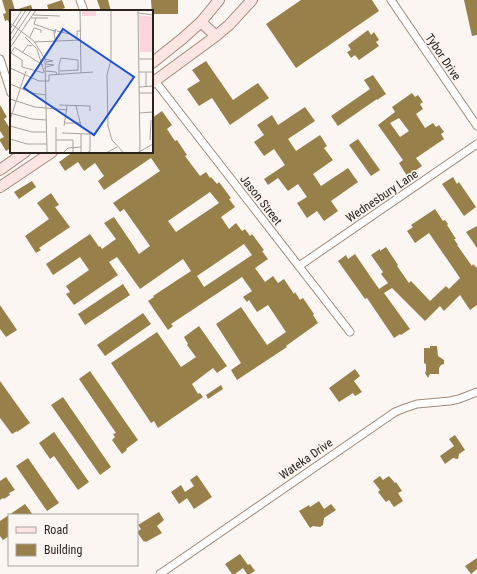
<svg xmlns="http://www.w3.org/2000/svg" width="477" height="574" font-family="'Roboto Condensed',sans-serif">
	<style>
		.building { fill: #98804b; fill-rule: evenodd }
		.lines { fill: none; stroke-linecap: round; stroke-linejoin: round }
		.minor-casing { stroke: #a28a78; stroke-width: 9 }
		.secondary-casing { stroke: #a28a78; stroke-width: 12 }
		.minor { stroke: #fff; stroke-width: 7 }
		.secondary { stroke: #fde6e2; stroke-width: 10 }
		.labels { text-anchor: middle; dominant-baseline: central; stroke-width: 3; stroke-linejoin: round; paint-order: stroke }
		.street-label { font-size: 12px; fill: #2c231c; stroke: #fbf6f2 }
		.inset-road { fill: none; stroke: #a8a29c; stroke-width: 1 }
		.view { fill: #1d4ed8; fill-opacity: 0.15; stroke: #1d4ed8; stroke-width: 2 }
		.inset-edge { fill: none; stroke: #2c231c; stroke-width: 2 }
	</style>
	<rect width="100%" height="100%" fill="#fbf6f2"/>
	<path class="building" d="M2 0H12L15 10 31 5 33 11H11V26H10L8 20 5 21 3 14 6 13Z
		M62 0 65 8 57 11H49L47 5Z
		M97 0H108L111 11H101Z
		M151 0H178V14H152Z
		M301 0H372L379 11 296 68 266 24Z
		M464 0H477V35L472 36Z
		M368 30 371 35 374 32 379 40 376 42 379 46 359 60 355 55 351 58 347 52 351 50 348 45Z
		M206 61 233 100 258 83 269 98 230 125 212 98 199 106 187 89 200 81 192 70Z
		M373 75 386 94 377 100V99L338 126 331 116 370 89 364 80Z
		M412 93 415 97 418 95 423 102 420 104 423 109 416 114 425 128 433 123 436 127 439 125 444 132 441 134 444 139 416 158 422 166 407 176 399 163 403 160 378 125 395 112 392 107ZM399 118 409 131 400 137 390 123Z
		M0 105 7 117 4 119 11 130V148L6 151 0 141V139L4 137 0 131Z
		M305 107 315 121 288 139 296 151 320 135 327 146 324 148 333 160 313 174 321 186 348 168 358 182 331 201 338 211 324 221 317 211 307 218 297 203 307 197 298 184 288 191 278 178 268 185 264 179 285 165 274 149 264 156 254 142 264 135 257 125 272 115 278 125Z
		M162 111 172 125 167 129 175 141 177 140 187 155 185 156 200 176 206 172 210 178 211 177 217 184 219 182 231 198 229 199 235 207 221 217 229 229 236 223 242 231 245 229 250 236 252 234 264 250 262 251 268 259 255 268 265 282 273 276 278 283 284 279 294 294 295 292 300 300 303 298 314 314 313 315 318 323 286 346 287 347 237 380 231 370 241 363 216 324 241 307 267 345 286 332 268 305 257 312 249 300 247 302 243 297 252 291 242 277 171 324 173 326 168 330 148 301 154 297 153 296 191 271 183 259 140 289 117 257 109 262 118 275 74 305 66 294 70 292 66 286 89 270 80 257 53 275 46 264 90 234 99 247 100 246 102 249 116 239 104 223 114 217 139 254 150 246 124 209 120 212 113 203 160 171 151 158 104 190 98 181 104 176 95 163 84 171 78 162 65 171 59 162 73 152H152V118ZM210 192 219 203 176 232 168 221ZM244 244 252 255 204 287 197 276Z
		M358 139 380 170 371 176 349 145Z
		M453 177 457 184 459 182 476 207 464 216 442 184Z
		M32 181 36 187 19 199 14 192Z
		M51 193 59 205 55 207 70 227 39 248 41 250 36 253 25 236 49 219 37 203Z
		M435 209 443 221 445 220 448 224 447 225 456 239H454L458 245H457L472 266 473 264 477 268V305L470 310 460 295 444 311 440 306 425 321 392 288 384 293 410 329 401 335 400 334 394 338 367 298 365 299 338 261 346 255 348 259 355 254 379 289 388 283 381 274 383 272 371 255 380 249V251L386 247 398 265 397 266 409 283 411 281 430 301 446 286 449 289 460 278 429 233 415 243 407 231 413 227 411 225Z
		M477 226V248L466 232Z
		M123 284 130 295 85 325 78 314Z
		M0 305 17 330 6 337 0 329Z
		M143 313 151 324 105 356 97 345Z
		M199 326 227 366 217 373 213 368 192 384 198 394 200 393 203 397 158 428 154 421 151 423 111 363 157 332 181 367 196 357 187 345 188 344 184 337Z
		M430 346H437L438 356 444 360V364L441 365 439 368V374H430L428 378 425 373 426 371V364L424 363V348H430Z
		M355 369 360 376 354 381 362 392 355 396 353 393 339 402 329 388Z
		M90 371 138 440 126 449 127 450 122 454 112 440 115 437 113 434 116 433 79 379Z
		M0 381 30 423 17 432V431L12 434 0 418Z
		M221 385 223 389 208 399 206 395Z
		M63 397 111 467 100 475 51 405Z
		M54 432 89 482 78 490 54 456 50 459 39 443Z
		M455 435 465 450 459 454 458 459 453 458 445 464 440 456 454 446 449 439Z
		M28 458 59 503 47 511 16 466Z
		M197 475 212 497 194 509 187 498 179 504 171 492 181 485 185 492 194 486 190 480Z
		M380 476 383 480 389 476 395 483 396 482 402 491 398 493 403 501 394 507 389 500 386 502 378 492 380 490 373 481Z
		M6 477 15 490 9 493 10 495 4 499 3 498 0 500V481Z
		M319 501 324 509 331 504 336 510 324 518 323 525 320 527 313 526 310 528 299 511 309 505 310 507Z
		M25 504 33 515H9V536L3 540 0 536V521Z
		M159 512 164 520 157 526 162 533 146 542 145 541 144 542 137 532 141 529 138 525Z
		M240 554 248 565 250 564 255 571 250 574H247L243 568 235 574H232L225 564Z
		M477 558V569L471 574 465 566Z"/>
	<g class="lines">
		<g class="minor-casing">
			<path id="minor" d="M80 0 84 11
				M391 0 477 126
				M0 59 11 93
				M155 81 350 332
				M299 266 477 144
				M160 574 395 412 405 408 417 404 450 401 459 399 477 392"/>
		</g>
		<g class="secondary-casing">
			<path id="secondary" d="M201 22 216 36
				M152 63 182 39 201 22 219 0
				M152 83 216 36 229 25 252 0
				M0 170 25 152
				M0 187 52 152"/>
		</g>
		<use href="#minor" class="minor"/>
		<use href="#secondary" class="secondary"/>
	</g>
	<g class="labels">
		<g class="street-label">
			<text transform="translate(443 57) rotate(56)">Tybor Drive</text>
			<text transform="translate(382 196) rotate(-34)">Wednesbury Lane</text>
			<text transform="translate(261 200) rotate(52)">Jason Street</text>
			<text transform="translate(306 459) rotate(-35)">Wateka Drive</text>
		</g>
	</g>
	<g transform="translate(10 10)">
		<rect width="143" height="143" fill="#fbf6f2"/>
		<path d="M72 0H86V6H72ZM129 5 143 7V42H130Z" fill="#fad5de"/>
		<path class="inset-road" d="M70 0 71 63M101 0V50L97 65 98 116 102 130 114 143M128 0 130 142M128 3 143 5M23 5 50 6M21 8H38M26 8 24 14 44 21M0 13 24 31 35 49 37 143M0 19 12 0M47 21 59 24M45 23 46 19 44 21 45 30M0 25 16 0M15 27 27 39 34 62M20 27 24 18 31 20V23M67 30V21H71M0 32 21 0M24 32 71 30M4 37 33 55M0 38 26 0M4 38 1 43 12 50V57L34 63M12 43 18 35 22 36M35 49 43 51 36 52M129 49H143M36 54 44 55 36 57M0 58 29 71H39V65M36 61 46 62 47 65M129 62H143M136 62V77M39 65 83 62M49 65V55L51 48 68 50V60L50 61M0 74 22 83 36 85M129 77 143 76M129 83H143M0 89 25 97 57 100M49 95 80 96V101M66 96 71 116M0 103 22 109 36 110M129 103 143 102M0 110 16 61M55 113H71M0 116 22 122H36M54 116 57 96M52 123 80 124V141L77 143M71 124V143M0 129 17 134H37M46 130H63V143M140 130 141 110M46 143V117M53 143 58 138 71 137M96 143 107 137M127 143 143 134"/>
		<path class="view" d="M53 19 124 67 84 125 14 78Z"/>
		<rect width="143" height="143" class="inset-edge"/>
	</g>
	<rect x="8" y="514" width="130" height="52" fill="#fbf6f2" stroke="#a8a29c"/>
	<rect x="16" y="527" width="20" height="6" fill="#fde6e2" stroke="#a8a29c"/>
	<text x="44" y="534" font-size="12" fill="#2c231c">Road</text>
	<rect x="16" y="544" width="20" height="12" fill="#98804b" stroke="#a8a29c"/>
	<text x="44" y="554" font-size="12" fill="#2c231c">Building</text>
</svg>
